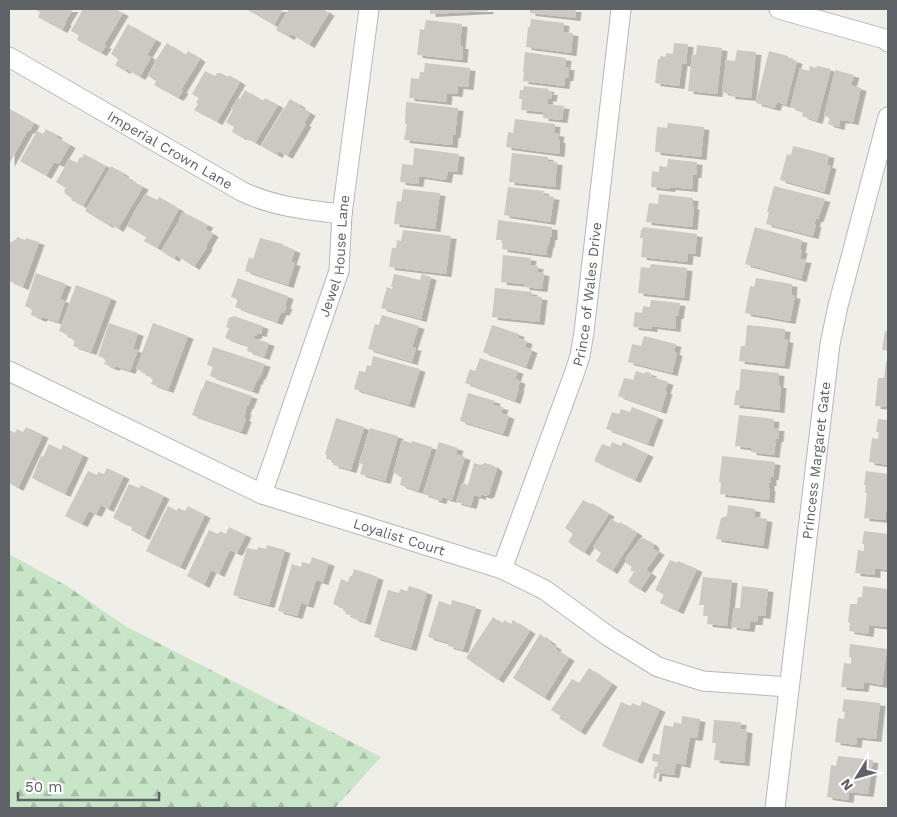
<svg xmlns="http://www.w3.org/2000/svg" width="897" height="817" font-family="'Work Sans',sans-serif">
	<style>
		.forest { fill: url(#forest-firs) }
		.building { fill: #ccc9c4; filter: url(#shadow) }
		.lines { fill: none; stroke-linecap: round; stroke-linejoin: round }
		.minor-casing { stroke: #b5b8bb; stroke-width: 21 }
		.minor { stroke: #fff; stroke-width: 19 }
		.labels { text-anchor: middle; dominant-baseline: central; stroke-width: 4.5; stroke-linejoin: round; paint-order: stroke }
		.street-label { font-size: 14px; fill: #5f6367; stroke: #fff }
	</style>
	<defs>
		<pattern id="forest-firs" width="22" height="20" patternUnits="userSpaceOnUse" patternTransform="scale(1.25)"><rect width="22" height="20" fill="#c8e6c7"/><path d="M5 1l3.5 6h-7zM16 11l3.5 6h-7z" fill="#a6bea5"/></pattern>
		<filter id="shadow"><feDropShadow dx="5.5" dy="3" stdDeviation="0" flood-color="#0004"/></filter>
	</defs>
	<rect width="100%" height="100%" fill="#f0eee8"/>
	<path class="forest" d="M9 554 67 586 127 627 381 757 335 808H9Z"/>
	<path class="building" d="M34 9H73L65 22 66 23 62 30 38 17 40 12Z
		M83 9H115L123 13 104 45 106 46 101 53 77 40 79 35 71 31Z
		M246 9H283L274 25Z
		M289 9H323L329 13 309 45 291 34 289 37 276 30Z
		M430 9H488V11L430 14Z
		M530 9H576L575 18 530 13Z
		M531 19 564 23 563 32 573 33 571 53 526 47 528 27H530Z
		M426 20 462 24 460 46H463L462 60 417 55 420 29 424 30Z
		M128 24 156 40 147 55 151 57 140 77 126 69 125 71 115 65 118 60 117 59V58L111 54Z
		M167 43 185 55 188 51 200 59 181 90 183 91 178 98 154 85 156 81 148 76 155 64 154 63Z
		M674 43 688 44 686 64 682 63 679 86 655 83 658 59H660V56L666 57V53L673 54Z
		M697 45 722 48 717 94 688 91 692 54 696 55Z
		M737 50 756 52 751 98 730 96V94L722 92 726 60 735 61Z
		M769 51 788 56V58L797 61 786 105 777 102 775 108 756 103Z
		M525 52 566 58 565 67H569L568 78H565L564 86 523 81 524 72H523Z
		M425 63 470 68 468 87 458 86 457 94 447 93 446 102 409 98 411 78 419 79 420 72H424Z
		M810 66 816 68 817 66 831 69 817 121 802 116 803 111 790 107 800 68 809 71Z
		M835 70 854 75 851 85 861 88 853 122 844 120V121L840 120 839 127 828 124 830 118 824 116Z
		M205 71 215 76 217 73H221L228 77 229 75 240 82 217 122 194 110 198 104 196 103 199 98 192 94Z
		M524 86 549 89 548 92H552L551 99 548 98 547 104 564 106 562 120 543 118 544 112 521 110 522 99H519L520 90H523Z
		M245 90 263 101 265 98 278 105 255 143 245 137 244 138 242 136 241 137 232 132 234 127 226 122 233 110 231 109 238 97 240 99Z
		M290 99 300 105 299 106 310 113 304 123 306 124 287 156 279 151 277 155 261 146Z
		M406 102 458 108 455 135H453L452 145 404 140 407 124H405Z
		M10 109 34 123 30 131 28 130 9 164V111Z
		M515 119 555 124 554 133 559 134 558 140H560L559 154 506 147 508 132 513 133Z
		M668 123 704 127 701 157 655 152 657 127 667 128Z
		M46 129 57 135 56 137 70 145 59 164 54 162 46 176 20 161 37 131 43 134Z
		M793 146 829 155 827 165 831 166 824 192 780 180 787 154 791 155Z
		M414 148 459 154 457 172 448 171 446 180 419 176 418 184 400 182 402 164 413 165Z
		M512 153 548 157V161L557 162 555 187 509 182Z
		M84 154 106 166 83 206 71 200 72 198 65 194 64 191 66 188 56 182 69 159 77 163 80 157 82 158Z
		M668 159 697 162 696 175H693L692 189 670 187V189L651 187 652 171 659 172V166L667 167Z
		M111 166 124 174 123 175 130 179 129 180 132 182 133 181 143 187 118 229 109 223 108 225 85 211Z
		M774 186 825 199 818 219H816L814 224H816L813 236 766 224 769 212H767Z
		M508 187 544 191 543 195 554 197 550 222 504 215Z
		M403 189 440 193 435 229 394 224 397 201 401 202Z
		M145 194 157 200 159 197 179 209 157 248 144 241 146 237 127 226 138 205V206Z
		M659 194 693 198 692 206 694 207 692 227 646 222 649 203 658 204Z
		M183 212 208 225 205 229 213 234 206 246 207 247 194 267 176 255 174 259 161 251 180 220 179 219Z
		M498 220 552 227V237H550L549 245 548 244 546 255 502 249 503 240H496Z
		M643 227 697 234 695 254 688 253 687 262 641 257 643 238H640L641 230H642Z
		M755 227 802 240 800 250H802L800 259 806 260 801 279 745 264Z
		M403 230 451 236 446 274 389 267 392 248H396L397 240 401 241Z
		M17 237 25 240 26 238 39 242 23 287 9 281V241L13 242 14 239 16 240Z
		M260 238 283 244 282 245 295 250 291 262 295 263 288 285 245 271 249 257 253 259Z
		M503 255 531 258 530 265 538 266 537 272 544 273 542 289 524 287V284L501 282Z
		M651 264 687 268 684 298 638 293 641 267 650 268Z
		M36 273 66 284 60 299 65 301 58 322 42 317 41 319 31 315 32 309 25 306Z
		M394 274 420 280 422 274 431 277 421 319 381 308 387 287 392 289 393 287H391Z
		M238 278 288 296 285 306H287L284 313 281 312 277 322 235 307 238 299 231 297Z
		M756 278 792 284 791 295 795 296 790 321 745 313 750 286 754 287Z
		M76 285 111 298 91 352 73 346 75 340 67 337 68 335 59 331Z
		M495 288 532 292 531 296 542 297 539 322 492 317Z
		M651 300 680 303 678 316H676L675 329 652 326V329L633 327 635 312 642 313 643 306 650 307Z
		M382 315 419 326 412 347 416 348 412 362 368 349 375 324 379 325Z
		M234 316 263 326 261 334 257 333 256 336H254L253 338 269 343 264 357 247 351 248 346 225 338 229 328 226 327 229 318Z
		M109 323 138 333 133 349 138 350 130 371 115 366 114 368 104 364 106 359 98 356Z
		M153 323 188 336 168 390 151 384 153 378 145 375V373L136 369Z
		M492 325 519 334 518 338 527 341 525 347 532 350 526 367 483 352Z
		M747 325 785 329 784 339 788 340 784 366 739 361 741 346H745Z
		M885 331 888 332V351L882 350Z
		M644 336 676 344 674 352 677 353 672 373 628 362 632 344 641 346Z
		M213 347 265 364 260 377 259 376 257 382 256 381 253 391 210 376 213 367 207 365Z
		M373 356 420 369 409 405 354 389 359 371 365 372 367 365 371 366Z
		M480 358 518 371 515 379 520 381 518 388H519L515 401 465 383 470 369 475 371Z
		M886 361H888V407L875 406 878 378H884Z
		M741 369 779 373 778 385H781L779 410 734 405 736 390 739 391Z
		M636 371 645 374V372L651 373 650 376 668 382 665 391H667L661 411 618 396 624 378 633 380Z
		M206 380 252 396 248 406H247L245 411 246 412 244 418 246 419 241 432 192 415 201 390H202Z
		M468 393 495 401 493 405 503 407 501 413 509 416 503 434 460 421Z
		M632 407 658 417 648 444 606 429 612 412 619 414 621 409 630 412Z
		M739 415 774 419 773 428H779L778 439H776L774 455 751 452V448L735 446Z
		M336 418 364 427 351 470 333 465 334 461 326 459 327 455 325 454Z
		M878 419 888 420V465L869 462 872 438 878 439 879 432H876Z
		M26 427 43 435 18 488 9 483V430L15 433 17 429 23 432Z
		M370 428 398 436 385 481 360 474 363 464 359 463Z
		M402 440 411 443 412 441 432 447 418 491 400 485 402 476 393 473Z
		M439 442 458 448 456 454 465 457 452 500 442 497 441 501 433 499 434 497 423 494Z
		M612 442 621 446 623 442 648 454 635 480 594 461 602 444 610 447Z
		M49 444 61 450 63 445 83 455 65 494 32 478 41 456 43 457Z
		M722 456 775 462 773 477H771V483H769V488H770L769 500 720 494 721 483 719 482Z
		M474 463 481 465 485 463 493 465 497 469 489 494 486 496 481 494 480 497 474 495 471 506 456 502 462 483 468 485Z
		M107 468 124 476 108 509 101 505 96 514 89 511 82 524 65 516 88 471 97 475 98 472 104 474Z
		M866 471 888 474V512H886L885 520 864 518 867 493H865L866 485H864Z
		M129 484 139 488 141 485 164 496 144 537 131 530 132 527 113 518Z
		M583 500 591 504 592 503 609 514 584 553 568 542 573 534 565 528Z
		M728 505 755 509 754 517 767 519 763 546 716 539 721 518 727 516Z
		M168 506 177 511 178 508 185 511 188 506 205 515 180 567 146 551Z
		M611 519 619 524 620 522 637 533 612 571 596 561 601 553 593 547Z
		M229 527 246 535 237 553 230 550 219 574 211 570 204 585 187 576 209 530 218 534 220 531 226 534Z
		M864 531 888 534V570L875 568V575L855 573 858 550 864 551V544H862Z
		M644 538 653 544 654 549 659 552 646 570 651 574 640 590 628 582 634 572 630 570 632 567 626 563 625 559 640 539Z
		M267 545 285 550 269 605 233 595 247 548 257 550 258 547 266 549Z
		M312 557 329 563 323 582 316 580 308 605 301 603 297 616 278 611 292 564 301 567 302 562 310 564Z
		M670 560 677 563 678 561 697 569 678 611 660 603 664 594 655 590Z
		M354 569 378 577 365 622 352 618 353 616 345 614 346 612 343 611 344 608 333 604 341 579 348 582 350 576H352Z
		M703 577 732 580 727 626 707 624 708 616H703L704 605H699Z
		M409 586 427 592 411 648 374 637 388 590 399 593 400 589 407 591Z
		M742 586 768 589 765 616 758 615 757 622H750L749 629 731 627 734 608H740Z
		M863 586 888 589V627L869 625 868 634 849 631 850 623 848 622 850 604H857L858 597H862Z
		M452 600 476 607 463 650 448 646 449 643 428 637 439 601 451 605Z
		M493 617 502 624 504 620 511 624 513 620 530 631 498 680 466 658Z
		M540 634 551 642 550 643 556 647 555 649 569 658 544 698 513 678Z
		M850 644 887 649 882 685 864 682 863 689 841 687 844 663 851 664V658L849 657Z
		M589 668 612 684 580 732 559 718 561 716 551 710 572 679 579 683Z
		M844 699 880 703 876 739 857 737 856 745 835 742 838 718 844 719 845 712 842 711Z
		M642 701 660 709 637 761 602 746 621 702 631 706 632 703 640 706Z
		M682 716 700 719 697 738 690 737 685 765 676 763 674 775 657 773 656 779 653 778 655 767H657L658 762 652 761 653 753 659 755 664 725 673 727 674 722 681 724Z
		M714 720 741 722 740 729 747 730 744 763 714 760 716 743H712Z
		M838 756 873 760 868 794 849 792 848 800 827 797 831 765 836 766Z"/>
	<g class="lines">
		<g class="minor-casing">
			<g id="minor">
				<path d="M779 9 885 39 888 42"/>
				<path id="s1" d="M9 57 243 192C275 207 308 210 342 214"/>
				<path id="s2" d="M9 371 262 494 502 569 545 590 608 636 658 667 703 681 789 687"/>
				<path id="s3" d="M262 494 339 271 342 214 369 9"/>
				<path id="s4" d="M502 569 574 374 580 356 584 332 621 9"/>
				<path id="s5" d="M775 808 830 344 838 306 888 117"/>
			</g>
		</g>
		<use href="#minor" class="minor"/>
	</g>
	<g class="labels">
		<g class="street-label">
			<text stroke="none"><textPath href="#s1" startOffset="186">Imperial Crown Lane</textPath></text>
			<text stroke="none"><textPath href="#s3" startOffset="250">Jewel House Lane</textPath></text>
			<text stroke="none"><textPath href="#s4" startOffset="289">Prince of Wales Drive</textPath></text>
			<text stroke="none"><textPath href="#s5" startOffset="350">Princess Margaret Gate</textPath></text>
			<text stroke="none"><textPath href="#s2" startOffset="425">Loyalist Court</textPath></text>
		</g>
	</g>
	<rect width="897" height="817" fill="none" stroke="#5f6367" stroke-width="20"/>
	<g transform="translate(857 777) rotate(233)" stroke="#ffffff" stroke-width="4" paint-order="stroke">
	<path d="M0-4L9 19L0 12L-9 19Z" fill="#5f6367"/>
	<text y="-8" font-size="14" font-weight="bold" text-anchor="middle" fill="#5f6367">N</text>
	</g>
	<path d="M18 792v8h141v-8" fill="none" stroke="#5f6367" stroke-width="2.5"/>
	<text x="25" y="792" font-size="15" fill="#5f6367" stroke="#ffffff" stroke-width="4" paint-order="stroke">50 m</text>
</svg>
